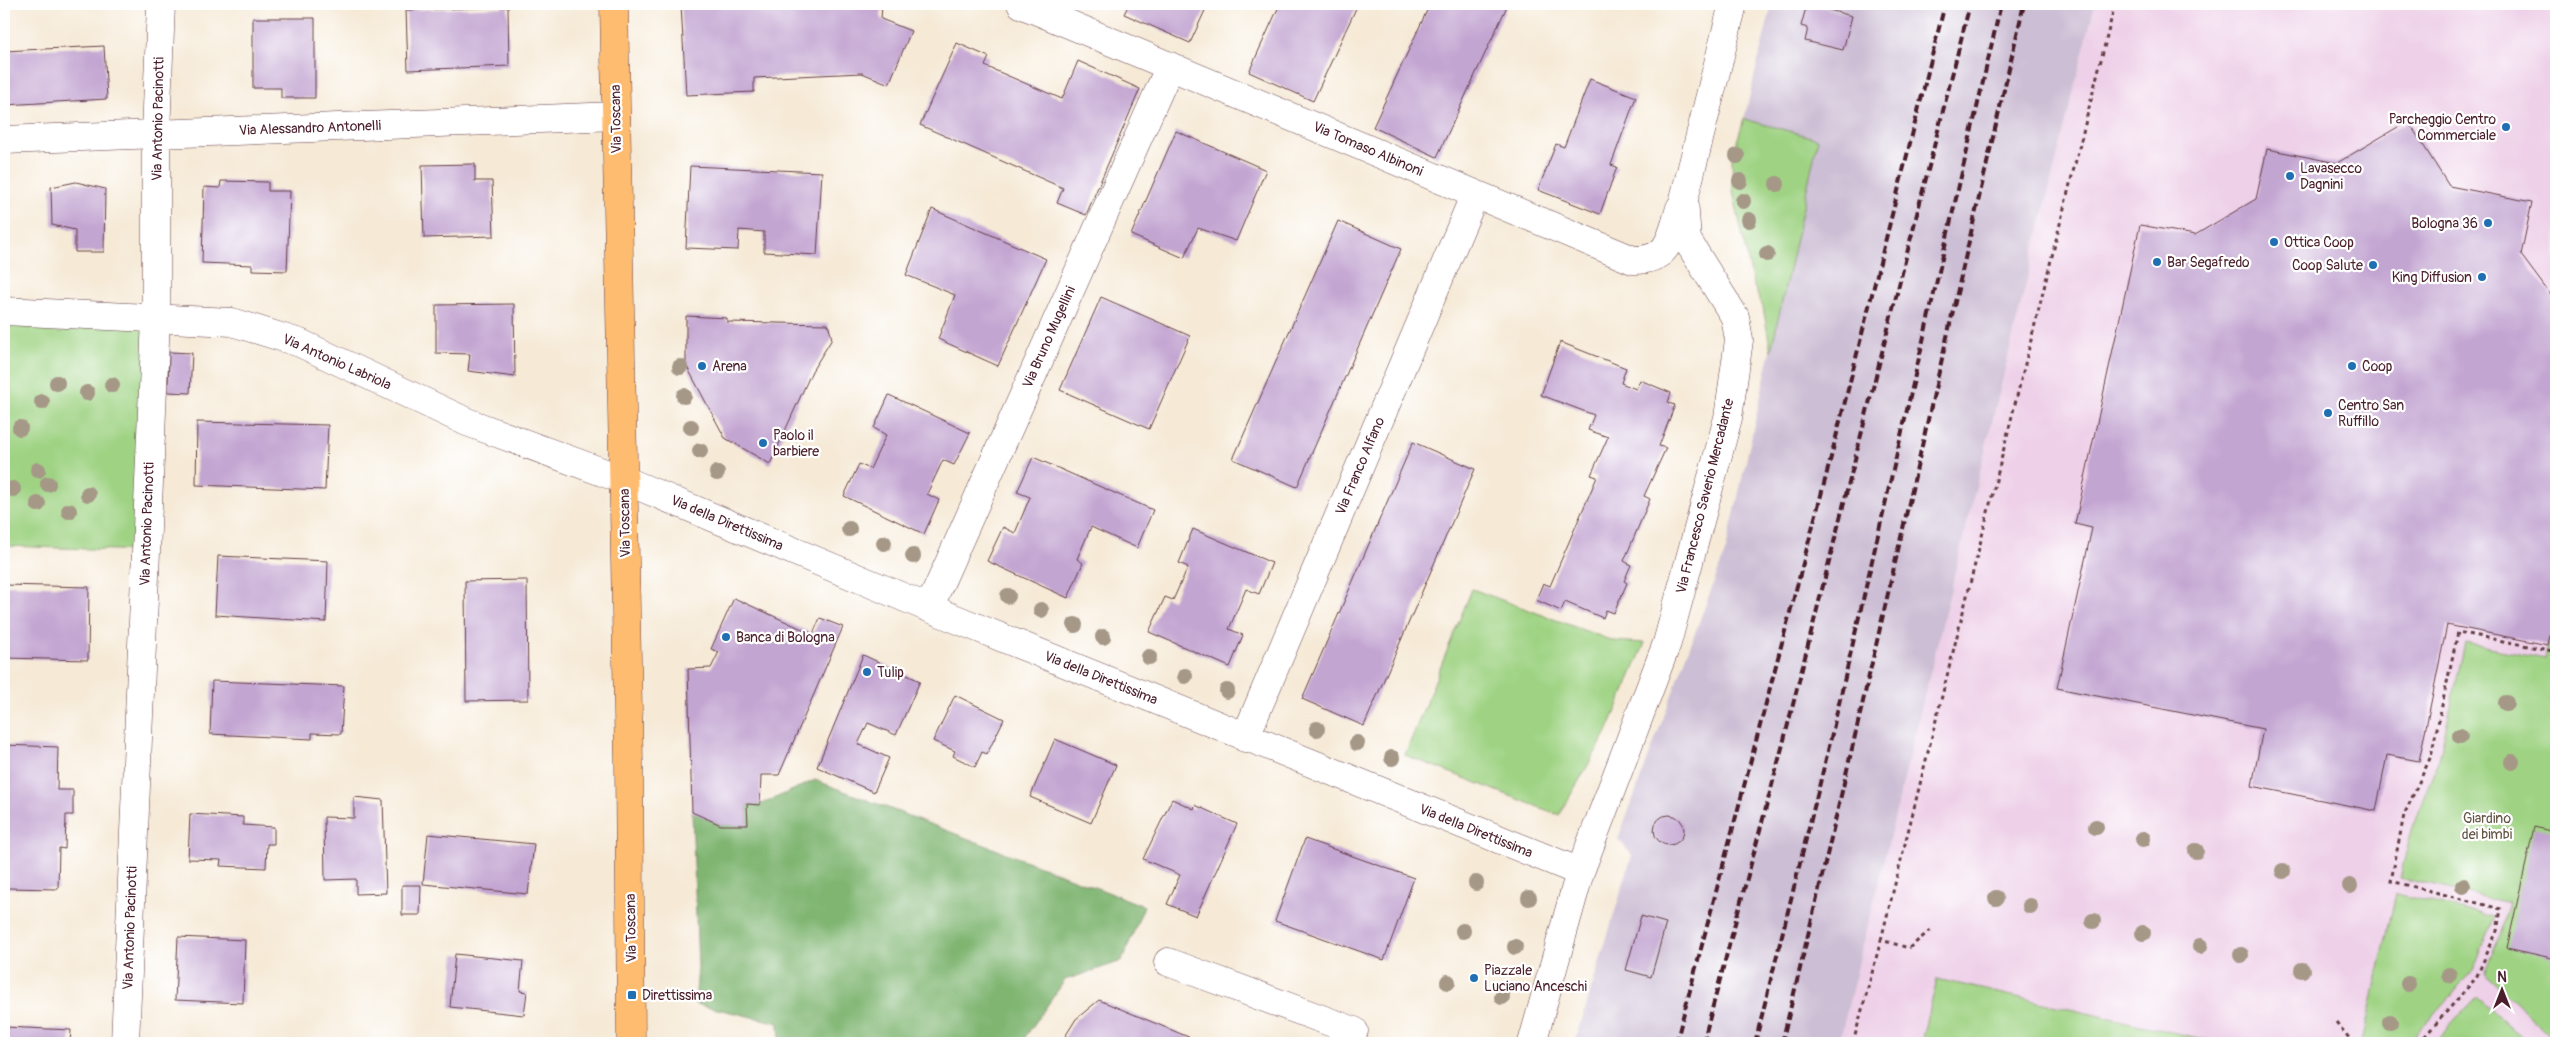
<svg xmlns="http://www.w3.org/2000/svg" width="2560" height="1047" font-family="Pangolin,sans-serif">
	<style>
		.built { fill: #eed0e8 }
		.industrial { fill: #ccbed4 }
		.green { fill: #9fd383; stroke: #747957 }
		.forest { fill: #7fb571; stroke: #646a4e }
		.building { fill: #c3a5d1 }
		.lines { fill: none; stroke-linecap: round; stroke-linejoin: round }
		.minor-casing { stroke: #643d45; stroke-width: 29 }
		.major-casing { stroke: #643d45; stroke-width: 29 }
		.path { stroke: #643d45; stroke-width: 3; stroke-dasharray: 4 4; stroke-linecap: butt }
		.minor { stroke: #fff; stroke-width: 28 }
		.major { stroke: #febc70; stroke-width: 28 }
		.rail { stroke: #4a1f2b; stroke-width: 4; stroke-dasharray: 8 4; stroke-linecap: butt }
		.tree { fill: #a69887 }
		.poi-dot { fill: #1f6fb2; stroke: #fff; stroke-width: 2 }
		.labels { text-anchor: middle; dominant-baseline: central; stroke-width: 4.5; stroke-linejoin: round; paint-order: stroke }
		.street-label { font-size: 14px; fill: #4a1f2b; stroke: #fff }
		.poi-label { font-size: 14px; fill: #4a1f2b; stroke: #fff; text-anchor: start }
		.park-label { font-size: 14px; fill: #645545; stroke: #fff }
	</style>
	<rect width="100%" height="100%" fill="#fff"/>
	<filter id="ink" filterUnits="userSpaceOnUse"><feTurbulence type="fractalNoise" baseFrequency=".02" numOctaves="2"/><feDisplacementMap in="SourceGraphic" scale="10" xChannelSelector="R" yChannelSelector="G"/><feConvolveMatrix kernelMatrix="1 2 1 2 8 2 1 2 1" color-interpolation-filters="sRGB"/></filter>
	<filter id="wash" filterUnits="userSpaceOnUse"><feTurbulence type="fractalNoise" baseFrequency=".0096" numOctaves="4" result="noise"/><feDisplacementMap in="SourceGraphic" scale="20" xChannelSelector="R" yChannelSelector="G"/><feGaussianBlur stdDeviation="1.12" result="paint"/><feColorMatrix in="noise" values="0 0 0 0 0 0 0 0 0 0 0 0 0 0 0 0 0 1.4 0 .05"/><feComposite in="paint" operator="in"/></filter>
	<g filter="url(#wash)">
		<rect width="100%" height="100%" fill="#f6ead7"/>
		<path class="built" d="M2095 4H2556V1043H1839Z"/>
		<path class="industrial" d="M1772 4H2095L1839 1043H1575L1632 855 1618 839 1726 550 1818 140 1744 119Z"/>
		<path class="green" d="M1744 119 1818 139 1771 351 1763 307 1753 284 1733 191 1732 157Z
			M4 311 156 318 146 551 4 546Z
			M1472 589 1613 641 1645 643 1606 734 1559 815 1405 755Z
			M2556 605V1040L2484 973 2501 933 2509 903 2400 878 2414 822 2439 759 2465 643 2545 659Z
			M2396 894 2495 917 2473 970 2408 1043H2362Z
			M1937 979 2220 1043H1922Z
			M2477 997 2529 1043H2434Z"/>
		<path class="forest" d="M815 780 1144 906 1122 961 1065 980 1021 1043H780L779 1023 695 1004 698 967 692 812 721 825H748L747 804 760 805Z"/>
		<g id="blocks">
			<path class="building" d="M681 4H882L881 19 911 31 889 84 862 73 754 78V92L686 95Z
				M1129 4H1208L1190 43 1124 14Z
				M1280 4H1358L1313 101 1249 72Z
				M1430 4H1508L1437 157 1373 127Z
				M1807 4 1852 16 1843 50 1805 41 1808 28 1801 26Z
				M508 7 509 66 408 70 406 10Z
				M253 18H315V98H281V88H253Z
				M957 43 989 57 985 66 1062 99 1078 61 1140 89 1086 215 1057 203 1063 188 920 125Z
				M104 46 107 99 5 105 4 51Z
				M1590 79 1636 97 1611 165 1617 167 1600 214 1538 190 1556 144 1564 147Z
				M2408 121 2449 186 2532 202 2521 255 2556 302V605L2548 645 2447 625 2419 761 2387 755 2376 811 2252 786 2263 729 2057 688 2092 528 2075 524 2140 225 2195 235 2256 199 2267 149 2337 163Z
				M1176 131 1266 170 1236 241 1198 228 1184 258 1131 235Z
				M475 164V181H492L494 236 424 238 422 165Z
				M690 166 822 172 817 255 764 252V232L739 230 738 250 686 248Z
				M221 181 268 182V191H290L287 271 252 270V265L202 263 204 187 220 188Z
				M76 182 105 189 104 252H75V230L52 225 51 187Z
				M932 209 1046 259 998 366 938 339 955 295 906 275Z
				M1338 221 1401 249 1297 487 1233 459Z
				M1101 297 1190 336 1149 429 1060 390Z
				M514 304 515 377 468 371 470 354 436 353V305Z
				M686 316 727 318V322L828 324 832 339 812 371 770 464 725 438 686 365Z
				M1560 342 1626 368 1621 383 1636 389 1640 380 1671 393 1668 403 1675 405 1659 446 1666 448 1644 496 1650 499 1624 561 1631 565 1624 581 1627 583 1614 613 1606 610 1603 618 1565 602 1561 611 1536 600 1543 583 1550 586 1597 477 1591 475 1608 437 1588 430 1594 415 1541 395Z
				M169 352 192 353 190 393 168 392Z
				M889 395 970 433 954 465 943 460 927 494 939 500 924 534 844 496 859 464 870 469 886 435 874 428Z
				M197 422 328 425 325 490 196 485Z
				M1413 442 1475 469 1364 726 1302 699Z
				M1033 457 1153 510 1137 548 1091 527 1077 559 1083 563 1068 598 987 561 1003 527 1015 533 1030 497 1017 492Z
				M1193 529 1272 563 1259 594 1246 589 1229 629 1243 635 1230 667 1149 632 1165 597 1173 600 1188 567 1179 563Z
				M218 556 328 561 326 622 215 615Z
				M527 580 528 700 466 701 465 581Z
				M4 585 89 587 88 660 4 658Z
				M734 598 813 634 820 618 843 627 779 775H761L760 805 747 804 748 825H721L692 812 688 669 711 668 719 652 711 649Z
				M863 655 920 681 896 735 868 723 858 744 889 758 874 792 817 767Z
				M212 681 344 686 341 734 312 733V739L210 734Z
				M955 695 1004 719 987 754 982 752 975 767 953 756 955 751 933 741Z
				M1055 739 1116 765 1091 823 1030 797Z
				M4 745 58 747 57 790H73V815H66L65 849 59 848 58 889 5 888Z
				M354 797 383 800 386 893 356 894V879L325 880 324 817 354 818Z
				M1172 799 1194 809 1195 805 1237 824 1196 916 1167 904 1180 875 1143 859Z
				M190 814 243 817V825L274 827V844H267L266 868 220 866 221 860 188 859Z
				M1654 830a15 15 0 1 1 30 0a15 15 0 1 1-30 0Z
				M2534 827 2556 832V959L2507 948Z
				M428 834 534 844 528 894 423 884Z
				M1305 839 1414 878 1384 960 1275 921Z
				M402 885H421L420 915H402Z
				M1641 916 1666 923 1651 977 1626 970Z
				M178 937 245 940 243 1003 175 1000Z
				M455 954 523 961 520 991 527 992 524 1015 450 1007Z
				M1099 1000 1203 1043H1061L1076 1019Z
				M4 1027 71 1030 70 1043H4Z
				M692 1040 709 1041 714 1043H692Z"/>
		</g>
	</g>
	<g filter="url(#ink)">
		<use href="#blocks" fill-opacity="0" stroke="#643d45" stroke-width="1"/>
		<g class="lines">
			<g class="minor-casing">
				<path id="minor" d="M1021 4 1633 260C1670 261 1671 237 1680 208
					M4 140 616 116
					M4 311 232 322 300 343 467 422 624 480 929 608 1580 872
					M929 608 1170 66
					M1245 738 1475 194
					M1168 962 1354 1031
					M125 1043 156 318V134L161 4
					M1532 1043 1580 872 1667 643 1728 418 1739 340 1735 317 1687 240 1684 199 1733 4"/>
			</g>
			<g class="major-casing">
				<path id="major" d="M614 4 629 762 631 1043"/>
			</g>
			<path class="path" d="M1881 940 2115 4
				M2336 1022 2350 1039 2349 1043
				M1853 1043 1881 940 1909 948 1932 929
				M2419 1043 2476 978 2497 931 2501 909 2391 881 2404 815 2431 756 2458 632 2553 651 2556 634"/>
			<use href="#minor" class="minor"/>
			<use href="#major" class="major"/>
			<path class="rail" d="M1676 1043 1829 465 1945 4
				M1703 1043 1783 744 1970 4
				M1755 1043 1827 755 2001 4
				M1782 1043C1866 697 1943 350 2024 4"/>
		</g>
		<g class="tree">
			<circle cx="1737" cy="156" r="8"/>
			<circle cx="1740" cy="181" r="8"/>
			<circle cx="1777" cy="184" r="8"/>
			<circle cx="1743" cy="201" r="8"/>
			<circle cx="1749" cy="220" r="8"/>
			<circle cx="1767" cy="254" r="8"/>
			<circle cx="680" cy="367" r="8"/>
			<circle cx="57" cy="383" r="8"/>
			<circle cx="112" cy="385" r="8"/>
			<circle cx="87" cy="393" r="8"/>
			<circle cx="684" cy="396" r="8"/>
			<circle cx="42" cy="402" r="8"/>
			<circle cx="691" cy="427" r="8"/>
			<circle cx="20" cy="428" r="8"/>
			<circle cx="700" cy="451" r="8"/>
			<circle cx="38" cy="470" r="8"/>
			<circle cx="717" cy="473" r="8"/>
			<circle cx="48" cy="484" r="8"/>
			<circle cx="13" cy="489" r="8"/>
			<circle cx="88" cy="494" r="8"/>
			<circle cx="38" cy="504" r="8"/>
			<circle cx="69" cy="511" r="8"/>
			<circle cx="849" cy="529" r="8"/>
			<circle cx="884" cy="543" r="8"/>
			<circle cx="913" cy="556" r="8"/>
			<circle cx="1008" cy="596" r="8"/>
			<circle cx="1041" cy="610" r="8"/>
			<circle cx="1075" cy="625" r="8"/>
			<circle cx="1103" cy="637" r="8"/>
			<circle cx="1149" cy="657" r="8"/>
			<circle cx="1185" cy="676" r="8"/>
			<circle cx="1227" cy="691" r="8"/>
			<circle cx="2506" cy="703" r="8"/>
			<circle cx="1317" cy="729" r="8"/>
			<circle cx="2460" cy="736" r="8"/>
			<circle cx="1357" cy="743" r="8"/>
			<circle cx="1392" cy="758" r="8"/>
			<circle cx="2512" cy="762" r="8"/>
			<circle cx="2096" cy="827" r="8"/>
			<circle cx="2143" cy="839" r="8"/>
			<circle cx="2196" cy="851" r="8"/>
			<circle cx="2283" cy="871" r="8"/>
			<circle cx="1476" cy="883" r="8"/>
			<circle cx="2350" cy="886" r="8"/>
			<circle cx="2463" cy="886" r="8"/>
			<circle cx="1529" cy="898" r="8"/>
			<circle cx="1996" cy="898" r="8"/>
			<circle cx="2030" cy="906" r="8"/>
			<circle cx="2093" cy="921" r="8"/>
			<circle cx="1463" cy="931" r="8"/>
			<circle cx="2143" cy="933" r="8"/>
			<circle cx="2200" cy="946" r="8"/>
			<circle cx="1515" cy="947" r="8"/>
			<circle cx="2241" cy="955" r="8"/>
			<circle cx="2302" cy="970" r="8"/>
			<circle cx="2449" cy="975" r="8"/>
			<circle cx="1448" cy="982" r="8"/>
			<circle cx="2408" cy="984" r="8"/>
			<circle cx="1502" cy="997" r="8"/>
			<circle cx="2390" cy="1022" r="8"/>
		</g>
	</g>
	<g class="poi-dot">
		<circle cx="2506" cy="127" r="5"/>
		<circle cx="2290" cy="176" r="5"/>
		<circle cx="2488" cy="223" r="5"/>
		<circle cx="2274" cy="242" r="5"/>
		<circle cx="2157" cy="262" r="5"/>
		<circle cx="2373" cy="265" r="5"/>
		<circle cx="2482" cy="277" r="5"/>
		<circle cx="702" cy="366" r="5"/>
		<circle cx="2352" cy="366" r="5"/>
		<circle cx="2328" cy="413" r="5"/>
		<circle cx="763" cy="443" r="5"/>
		<circle cx="726" cy="637" r="5"/>
		<circle cx="867" cy="672" r="5"/>
		<circle cx="1474" cy="978" r="5"/>
		<rect x="627" y="990" width="10" height="10" rx="2.5"/>
	</g>
	<g class="labels">
		<g class="street-label">
			<text transform="translate(158 119) rotate(-89)">Via Antonio Pacinotti</text>
			<text transform="translate(616 119) rotate(-91)">Via Toscana</text>
			<text transform="translate(310 128) rotate(-2)">Via Alessandro Antonelli</text>
			<text transform="translate(1368 149) rotate(23)">Via Tomaso Albinoni</text>
			<text transform="translate(1049 337) rotate(-66)">Via Bruno Mugellini</text>
			<text transform="translate(337 362) rotate(24)">Via Antonio Labriola</text>
			<text transform="translate(1360 466) rotate(-67)">Via Franco Alfano</text>
			<text transform="translate(1705 496) rotate(-76)">Via Francesco Saverio Mercadante</text>
			<text transform="translate(625 523) rotate(-91)">Via Toscana</text>
			<text transform="translate(727 523) rotate(23)">Via della Direttissima</text>
			<text transform="translate(147 524) rotate(-88)">Via Antonio Pacinotti</text>
			<text transform="translate(1101 678) rotate(22)">Via della Direttissima</text>
			<text transform="translate(1476 831) rotate(22)">Via della Direttissima</text>
			<text transform="translate(130 928) rotate(-88)">Via Antonio Pacinotti</text>
			<text transform="translate(631 928) rotate(-91)">Via Toscana</text>
		</g>
		<g class="poi-label">
			<text x="2496" y="119" text-anchor="end">Parcheggio Centro<tspan x="2496" dy="16">Commerciale</tspan></text>
			<text x="2300" y="168">Lavasecco<tspan x="2300" dy="16">Dagnini</tspan></text>
			<text x="2478" y="223" text-anchor="end">Bologna 36</text>
			<text x="2284" y="242">Ottica Coop</text>
			<text x="2167" y="262">Bar Segafredo</text>
			<text x="2363" y="265" text-anchor="end">Coop Salute</text>
			<text x="2472" y="277" text-anchor="end">King Diffusion</text>
			<text x="712" y="366">Arena</text>
			<text x="2362" y="366">Coop</text>
			<text x="2338" y="405">Centro San<tspan x="2338" dy="16">Ruffillo</tspan></text>
			<text x="773" y="435">Paolo il<tspan x="773" dy="16">barbiere</tspan></text>
			<text x="736" y="637">Banca di Bologna</text>
			<text x="877" y="672">Tulip</text>
			<text x="1484" y="970">Piazzale<tspan x="1484" dy="16">Luciano Anceschi</tspan></text>
			<text x="642" y="995">Direttissima</text>
		</g>
		<g class="park-label">
			<text x="2487" y="818">Giardino<tspan x="2487" dy="16">dei bimbi</tspan></text>
		</g>
	</g>
	<rect width="2560" height="1047" fill="none" stroke="#fff" stroke-width="20"/>
	<g transform="translate(2502 990)" stroke="#ffffff" stroke-width="4" paint-order="stroke">
	<path d="M0-4L9 19L0 12L-9 19Z" fill="#4a1f2b"/>
	<text y="-8" font-size="14" font-weight="bold" text-anchor="middle" fill="#4a1f2b">N</text>
	</g>
</svg>
